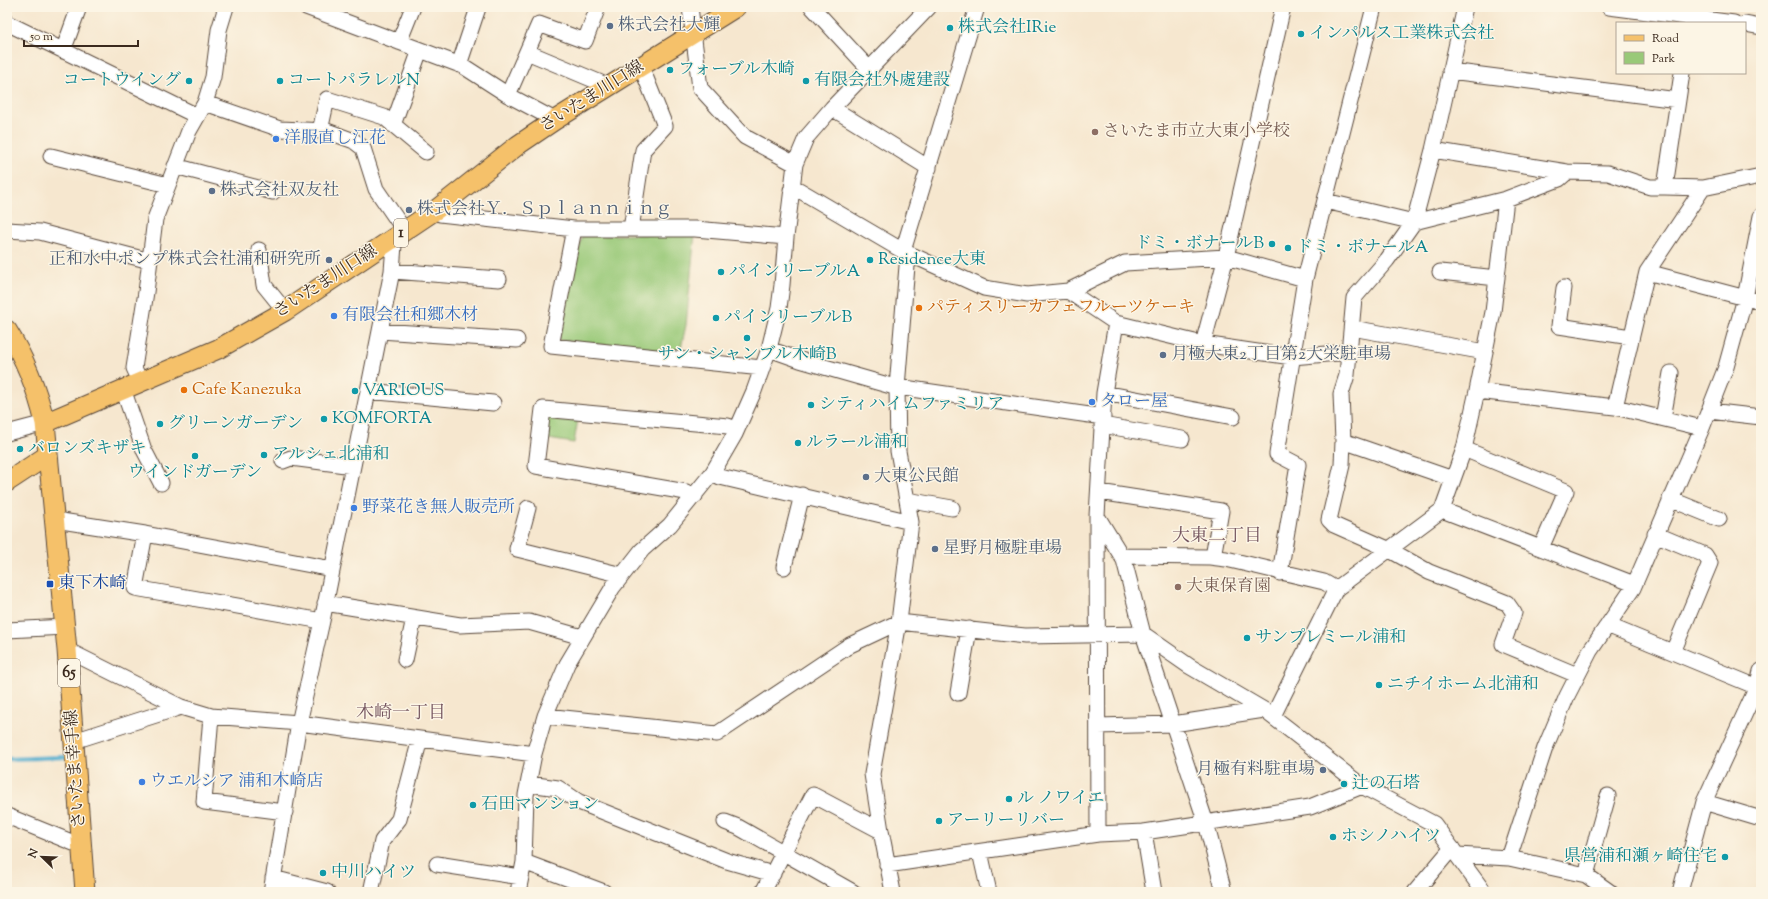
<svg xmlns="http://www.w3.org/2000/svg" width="1768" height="899" font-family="'Sorts Mill Goudy','Noto Serif JP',serif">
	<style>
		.green { fill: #99c978; stroke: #6a7a4b }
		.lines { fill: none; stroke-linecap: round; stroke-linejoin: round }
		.stream { stroke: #4fabcd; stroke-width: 4.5 }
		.minor-casing { stroke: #574639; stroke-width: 17 }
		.major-casing { stroke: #574639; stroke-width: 21 }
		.minor { stroke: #fff; stroke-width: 15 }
		.major { stroke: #f5c16b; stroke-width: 19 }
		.service-dot { fill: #5c6f8a; stroke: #fcf5e5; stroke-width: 1.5 }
		.culture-dot { fill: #0f9aa8; stroke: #fcf5e5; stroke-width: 1.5 }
		.education-dot { fill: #8d6e63; stroke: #fcf5e5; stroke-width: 1.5 }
		.shop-dot { fill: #3f7fe0; stroke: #fcf5e5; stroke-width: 1.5 }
		.food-dot { fill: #e8710a; stroke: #fcf5e5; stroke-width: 1.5 }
		.transit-dot { fill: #1a4fb4; stroke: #fcf5e5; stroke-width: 1.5 }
		.labels { text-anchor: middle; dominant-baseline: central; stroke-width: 3; stroke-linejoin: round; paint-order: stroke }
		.shield { fill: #fcf5e5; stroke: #75675a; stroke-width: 1 }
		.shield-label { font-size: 16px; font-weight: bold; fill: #3b2a1e }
		.service-label { font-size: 17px; fill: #4e5e75; stroke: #fcf5e5; text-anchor: start }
		.culture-label { font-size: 17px; fill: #0d838f; stroke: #fcf5e5; text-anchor: start }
		.street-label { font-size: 17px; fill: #3b2a1e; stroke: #fcf5e5 }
		.education-label { font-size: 17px; fill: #785e54; stroke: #fcf5e5; text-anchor: start }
		.shop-label { font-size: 17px; fill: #366cbe; stroke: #fcf5e5; text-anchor: start }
		.food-label { font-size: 17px; fill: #c56008; stroke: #fcf5e5; text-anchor: start }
		.transit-label { font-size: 17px; fill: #164399; stroke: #fcf5e5; text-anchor: start }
		.neighbourhood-label { font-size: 18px; fill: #73535e; stroke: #fcf5e5 }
	</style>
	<rect width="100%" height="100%" fill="#fcf5e5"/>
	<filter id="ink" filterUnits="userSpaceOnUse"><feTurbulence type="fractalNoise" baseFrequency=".025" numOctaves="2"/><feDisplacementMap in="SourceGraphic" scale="8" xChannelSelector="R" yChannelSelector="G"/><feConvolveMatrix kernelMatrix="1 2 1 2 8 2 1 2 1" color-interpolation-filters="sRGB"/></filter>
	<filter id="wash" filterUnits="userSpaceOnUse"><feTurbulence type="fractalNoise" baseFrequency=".012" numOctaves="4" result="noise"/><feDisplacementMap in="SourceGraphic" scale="16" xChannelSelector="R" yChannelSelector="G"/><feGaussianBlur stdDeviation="0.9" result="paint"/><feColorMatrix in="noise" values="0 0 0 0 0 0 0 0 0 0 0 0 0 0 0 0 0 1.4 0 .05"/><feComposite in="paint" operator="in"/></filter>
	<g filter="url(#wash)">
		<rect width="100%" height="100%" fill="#f6e7cf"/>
		<path class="green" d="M695 233 686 325 680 353 558 340 582 236Z
			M546 416 578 419 574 443 542 438Z"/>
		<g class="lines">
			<path class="stream" d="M7 759 66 757"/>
		</g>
	</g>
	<g filter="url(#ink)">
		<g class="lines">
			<g class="minor-casing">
				<path id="minor" d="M306 7 463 66 508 95 555 120
					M690 7 700 88 745 137 795 164
					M812 7 870 70
					M1465 7 1433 150 1414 222 1387 260 1354 298 1347 375 1341 394 1343 441 1342 465 1329 520 1334 525 1388 549 1429 572 1507 603 1514 613 1503 644 1577 675
					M1609 7 1734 23
					M7 23 197 116
					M1745 24 1761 27
					M399 42 413 7
					M63 51 79 7
					M527 52 601 83 605 88
					M459 65 478 8
					M1450 71 1678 100
					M1682 73 1665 187 1703 188
					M508 95 539 24 585 41 598 7
					M205 103 280 129 327 131 354 141 363 148 376 189 404 230
					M832 108 929 168
					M393 125 420 50
					M320 131 327 99 384 117 426 152
					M1433 150 1567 172 1608 173 1650 187H1665
					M51 156 168 185
					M175 166 273 192
					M791 190H799L903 251 984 288 1027 295 1068 291 1125 263 1226 257 1305 279
					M1325 201 1414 222 1506 199 1559 179 1567 172
					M437 209 440 214 574 229H695L786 237
					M574 229 551 346 762 368
					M631 229 643 150 665 126 641 66
					M7 230 40 232 150 261
					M259 250 264 285 285 311
					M903 251 977 7
					M392 271 499 279
					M1440 272 1497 278
					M1647 272 1761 302
					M1564 288 1559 326 1631 337
					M1068 291 1116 323 1203 344 1292 357 1350 352
					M1116 323 1104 393 1097 516 1124 560 1143 634 1206 823 1224 892
					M1352 328 1485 352
					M380 331 517 340
					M1203 344 1226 257 1283 7
					M769 349 800 360 891 386 1103 417
					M140 381 134 368 146 292 155 219 189 131 205 103 213 77 219 30 226 7
					M123 389 144 450 161 483
					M368 391 493 403
					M1477 391 1615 407 1702 428
					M1104 393 1233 417
					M1615 407 1647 272 1703 188 1761 176
					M1709 411 1761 417
					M1663 418 1671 373
					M1102 425 1182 439
					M7 433 45 423
					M1343 441 1453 479
					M1464 449 1566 491 1541 548
					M283 461 291 458 353 466
					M713 472 720 477 911 522
					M1099 492 1221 511 1213 557
					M695 496 686 492 536 466 543 409 728 426 737 429
					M1670 499 1719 519
					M907 500 952 508
					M528 508 517 549 622 575
					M1442 510 1634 584
					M1097 516 1098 834
					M55 520 145 534 332 569
					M145 534 135 588 322 621
					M1655 534 1705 555 1710 563 1673 652
					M1122 556 1210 557 1226 559 1324 582 1336 589 1273 716
					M784 567 802 495
					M1280 573 1298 465 1277 454 1305 279 1374 7
					M1336 589 1442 510 1464 449 1477 391 1493 312 1506 199
					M325 603 460 625 529 622 582 637
					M1607 625 1757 687
					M7 630 65 627
					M67 650 181 707 74 741
					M405 660 414 618
					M958 693 969 629
					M181 707 211 716 299 723 534 754
					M211 716 204 802 285 812
					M545 716 717 734 850 645 899 622 1025 636 1143 634 1189 666 1264 710 1362 786 1434 824 1484 892
					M1098 726 1173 724 1264 710
					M529 784 558 788 579 802 727 861 773 874
					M1704 802 1761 819
					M7 816 81 846
					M725 822 738 827 853 892
					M1144 832 1154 892
					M980 852 989 892
					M1457 855 1509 858 1586 875 1610 892
					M1509 858 1545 748 1567 696 1590 651 1633 588 1702 428 1726 367 1745 298 1761 216
					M524 862 604 892
					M437 864 521 877
					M887 865 1098 834 1144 832 1310 807 1362 786
					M1586 875 1608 796
					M273 878 327 892
					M271 892 299 723 322 621 392 271 394 245 391 239
					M371 892 382 841 399 819 420 739
					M518 892 524 862 526 795 534 754 545 716 567 664 613 587 642 550 670 525 713 472 735 434 754 391 769 349 779 308 782 285 786 237 795 164 806 138 832 108 929 7
					M763 892 813 795 881 831
					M893 892 881 831 872 774 899 622 911 522 898 451 897 387 908 254
					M1415 892 1452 848
					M1680 892 1704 802 1757 687 1761 671"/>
			</g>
			<g class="major-casing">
				<path id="major" d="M7 330C26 360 37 389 45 423L67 650 85 892
					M45 423 218 349 285 311 437 209 518 145 555 120 736 7
					M7 482 48 455"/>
			</g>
			<use href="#minor" class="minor"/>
			<use href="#major" class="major"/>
		</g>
	</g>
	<g class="service-dot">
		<circle cx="610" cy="26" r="4"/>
		<circle cx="212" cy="191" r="4"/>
		<circle cx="409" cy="210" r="4"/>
		<circle cx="329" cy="260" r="4"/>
		<circle cx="1163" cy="355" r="4"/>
		<circle cx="866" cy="477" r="4"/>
		<circle cx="935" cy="549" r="4"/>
		<circle cx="1323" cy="770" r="4"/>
	</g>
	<g class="culture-dot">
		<circle cx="950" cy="28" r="4"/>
		<circle cx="1301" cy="34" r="4"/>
		<circle cx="670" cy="70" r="4"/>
		<circle cx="189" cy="81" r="4"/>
		<circle cx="280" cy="81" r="4"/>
		<circle cx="806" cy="81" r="4"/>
		<circle cx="1272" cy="244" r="4"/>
		<circle cx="1288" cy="248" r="4"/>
		<circle cx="870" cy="260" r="4"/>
		<circle cx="721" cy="272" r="4"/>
		<circle cx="716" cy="318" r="4"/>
		<circle cx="747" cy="338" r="4"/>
		<circle cx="355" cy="391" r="4"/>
		<circle cx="811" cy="405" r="4"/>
		<circle cx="324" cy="419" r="4"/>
		<circle cx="160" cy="424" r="4"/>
		<circle cx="798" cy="443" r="4"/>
		<circle cx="20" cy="449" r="4"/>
		<circle cx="264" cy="455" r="4"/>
		<circle cx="195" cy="456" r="4"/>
		<circle cx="1247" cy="638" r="4"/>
		<circle cx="1379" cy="685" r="4"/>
		<circle cx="1344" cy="784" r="4"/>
		<circle cx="1009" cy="799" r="4"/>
		<circle cx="473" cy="805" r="4"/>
		<circle cx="939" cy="821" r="4"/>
		<circle cx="1333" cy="837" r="4"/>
		<circle cx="1725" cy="857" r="4"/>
		<circle cx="323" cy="873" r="4"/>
	</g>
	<g class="education-dot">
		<circle cx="1095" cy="132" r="4"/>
		<circle cx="1178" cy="587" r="4"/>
	</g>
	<g class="shop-dot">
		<circle cx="276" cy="139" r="4"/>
		<circle cx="334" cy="316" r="4"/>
		<circle cx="1092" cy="402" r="4"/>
		<circle cx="354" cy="508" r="4"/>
		<circle cx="142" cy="782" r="4"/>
	</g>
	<g class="food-dot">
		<circle cx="919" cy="308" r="4"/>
		<circle cx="184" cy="390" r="4"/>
	</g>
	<rect class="transit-dot" x="46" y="580" width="8" height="8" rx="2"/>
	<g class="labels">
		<g class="shield">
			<rect x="394" y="219" width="14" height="28" rx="3"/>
			<rect x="58" y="659" width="22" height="28" rx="3"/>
		</g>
		<g class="shield-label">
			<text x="401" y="233">1</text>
			<text x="69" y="673">65</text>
		</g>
		<g class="service-label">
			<text x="618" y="26">株式会社大輝</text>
			<text x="220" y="191">株式会社双友社</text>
			<text x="417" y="210">株式会社Ｙ．Ｓｐｌａｎｎｉｎｇ</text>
			<text x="321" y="260" text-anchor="end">正和水中ポンプ株式会社浦和研究所</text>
			<text x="1171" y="355">月極大東2丁目第2大栄駐車場</text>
			<text x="874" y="477">大東公民館</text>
			<text x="943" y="549">星野月極駐車場</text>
			<text x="1315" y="770" text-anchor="end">月極有料駐車場</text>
		</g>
		<g class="culture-label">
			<text x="958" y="28">株式会社IRie</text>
			<text x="1309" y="34">インパルス工業株式会社</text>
			<text x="678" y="70">フォーブル木崎</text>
			<text x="181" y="81" text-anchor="end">コートウイング</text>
			<text x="288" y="81">コートパラレルN</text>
			<text x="814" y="81">有限会社外處建設</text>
			<text x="1264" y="244" text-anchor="end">ドミ・ボナールB</text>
			<text x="1296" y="248">ドミ・ボナールA</text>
			<text x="878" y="260">Residence大東</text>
			<text x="729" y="272">パインリーブルA</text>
			<text x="724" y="318">パインリーブルB</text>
			<text x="747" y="355" text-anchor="middle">サン・シャンブル木崎B</text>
			<text x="363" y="391">VARIOUS</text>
			<text x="819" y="405">シティハイムファミリア</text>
			<text x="332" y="419">KOMFORTA</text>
			<text x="168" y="424">グリーンガーデン</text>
			<text x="806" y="443">ルラール浦和</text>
			<text x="28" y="449">バロンズキザキ</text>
			<text x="272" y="455">アルシェ北浦和</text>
			<text x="195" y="473" text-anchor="middle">ウインドガーデン</text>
			<text x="1255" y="638">サンプレミール浦和</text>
			<text x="1387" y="685">ニチイホーム北浦和</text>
			<text x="1352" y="784">辻の石塔</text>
			<text x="1017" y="799">ル ノワイエ</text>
			<text x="481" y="805">石田マンション</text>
			<text x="947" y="821">アーリーリバー</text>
			<text x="1341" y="837">ホシノハイツ</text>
			<text x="1717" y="857" text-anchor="end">県営浦和瀬ヶ崎住宅</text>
			<text x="331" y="873">中川ハイツ</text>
		</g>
		<g class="street-label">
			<text transform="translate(592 97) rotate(-32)">さいたま川口線</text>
			<text transform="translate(326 282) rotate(-33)">さいたま川口線</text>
			<text transform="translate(76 769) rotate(-94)">さいたま幸手線</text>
		</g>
		<g class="education-label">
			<text x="1103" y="132">さいたま市立大東小学校</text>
			<text x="1186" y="587">大東保育園</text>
		</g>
		<g class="shop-label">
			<text x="284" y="139">洋服直し江花</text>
			<text x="342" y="316">有限会社和郷木材</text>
			<text x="1100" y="402">タロー屋</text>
			<text x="362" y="508">野菜花き無人販売所</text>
			<text x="150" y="782">ウエルシア 浦和木崎店</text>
		</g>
		<g class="food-label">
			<text x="927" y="308">パティスリーカフェフルーツケーキ</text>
			<text x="192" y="390">Cafe Kanezuka</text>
		</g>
		<g class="transit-label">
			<text x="58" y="584">東下木崎</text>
		</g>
		<g class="neighbourhood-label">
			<text x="1217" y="537">大東二丁目</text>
			<text x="401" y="714">木崎一丁目</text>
		</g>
	</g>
	<rect width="1768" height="899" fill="none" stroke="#fcf5e5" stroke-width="24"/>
	<rect x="1616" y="22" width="130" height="52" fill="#fcf5e5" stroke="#afa495"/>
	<rect x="1624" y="35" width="20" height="6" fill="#f5c16b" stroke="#afa495"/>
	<text x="1652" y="42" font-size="12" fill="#3b2a1e">Road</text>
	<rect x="1624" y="52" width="20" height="12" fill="#99c978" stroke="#afa495"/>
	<text x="1652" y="62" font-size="12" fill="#3b2a1e">Park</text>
	<g transform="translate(42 857) rotate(293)" stroke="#fcf5e5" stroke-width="3" paint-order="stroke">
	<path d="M0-3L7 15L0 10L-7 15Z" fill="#3b2a1e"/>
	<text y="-6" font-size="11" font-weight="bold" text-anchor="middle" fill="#3b2a1e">N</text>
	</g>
	<path d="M24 40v6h114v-6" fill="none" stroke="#3b2a1e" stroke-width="2"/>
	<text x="30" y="40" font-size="12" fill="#3b2a1e" stroke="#fcf5e5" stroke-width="3" paint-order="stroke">50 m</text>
</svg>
